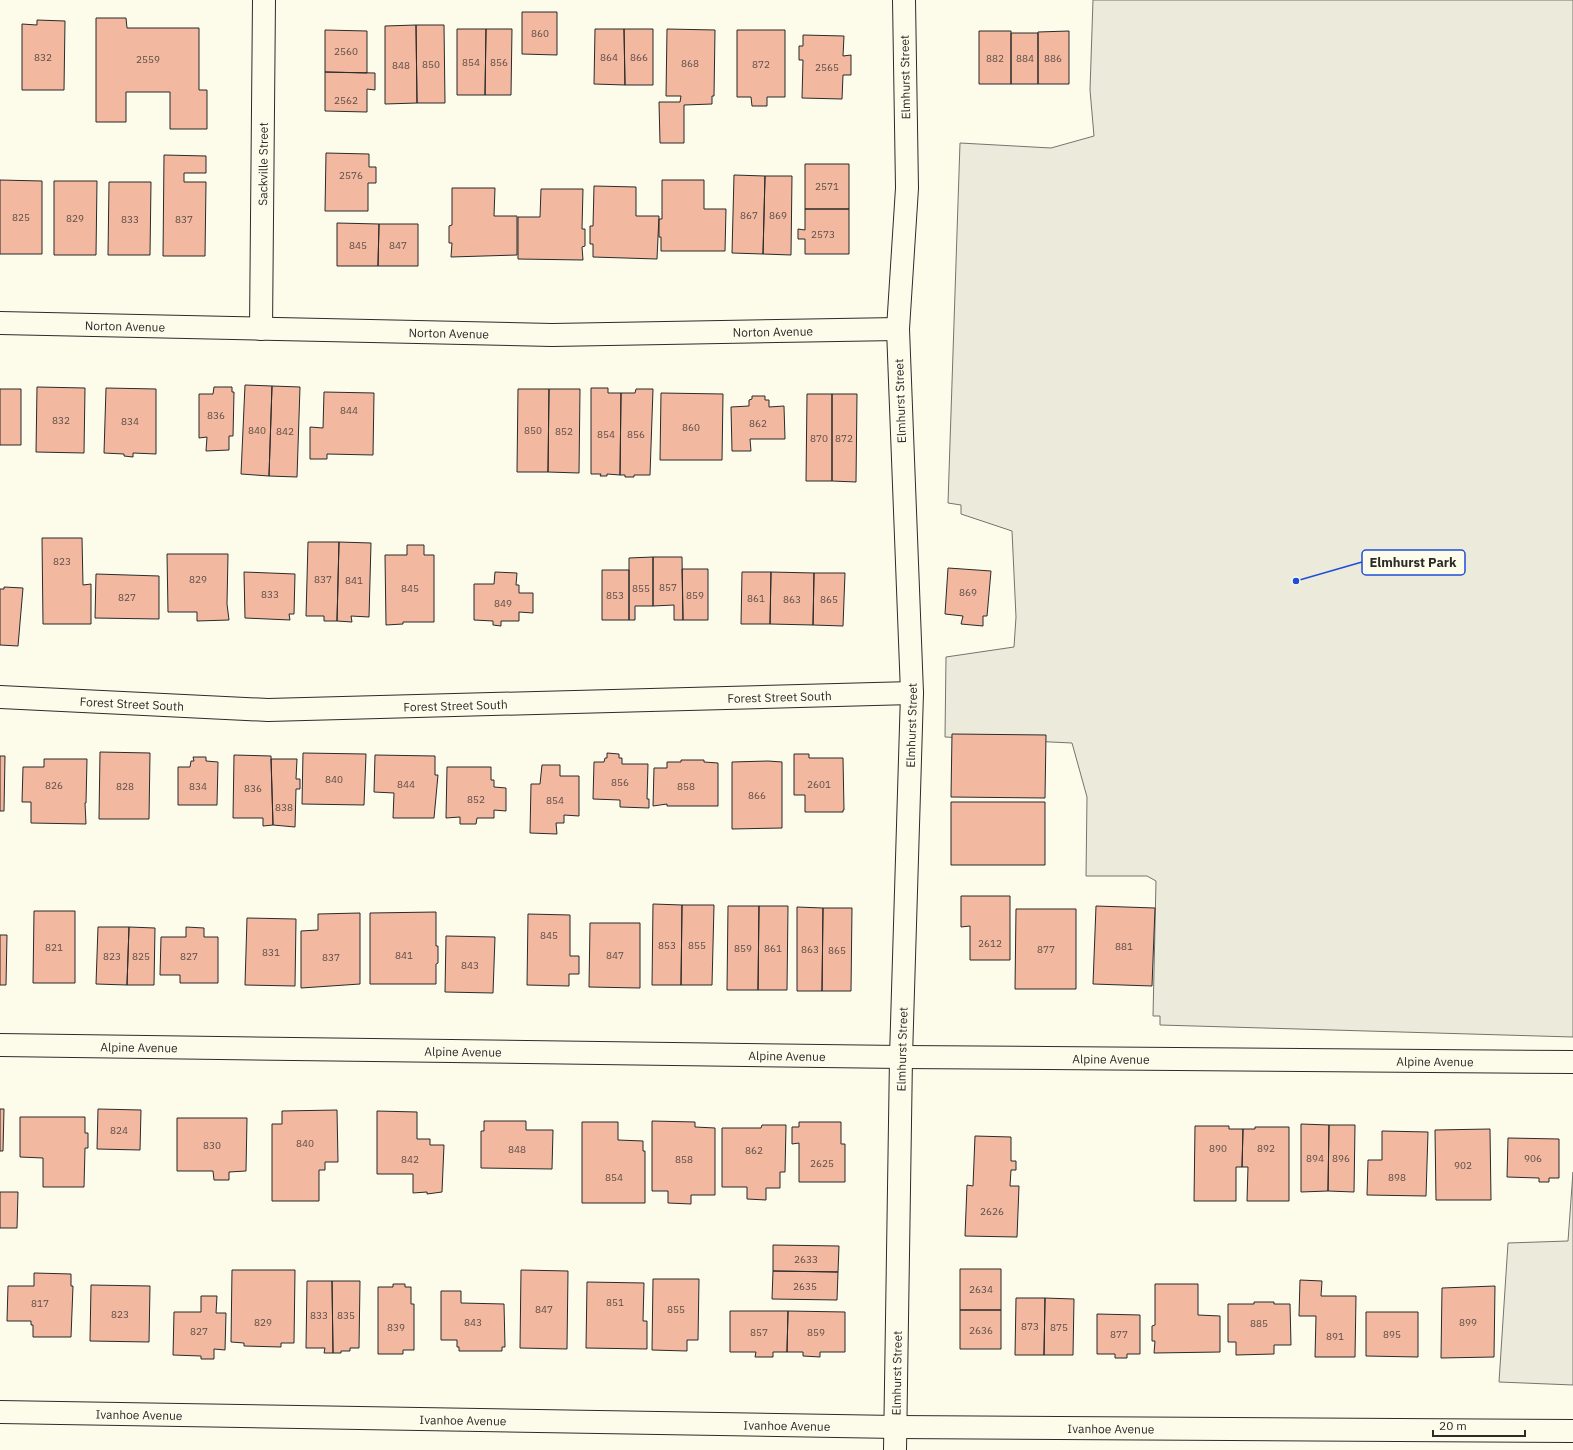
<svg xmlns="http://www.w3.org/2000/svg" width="1573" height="1450" font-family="'IBM Plex Sans',sans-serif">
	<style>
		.green { fill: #ecebdb; stroke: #74746e }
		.building { fill: #f2b8a0; stroke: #2b2b2b }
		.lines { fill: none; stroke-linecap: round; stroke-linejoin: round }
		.minor-casing { stroke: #2b2b2b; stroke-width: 24 }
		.minor { stroke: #fdfbea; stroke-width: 22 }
		.labels { text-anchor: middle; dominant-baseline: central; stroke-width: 3; stroke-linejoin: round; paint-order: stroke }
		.number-label { font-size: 10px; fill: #5d4e48 }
		.street-label { font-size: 12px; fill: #2b2b2b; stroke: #fdfbea }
		.leader { fill: none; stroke: #1d4ed8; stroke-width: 1.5 }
		.callout-dot { fill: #1d4ed8; stroke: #fdfbea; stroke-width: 1.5 }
		.callout { fill: #fdfbea; stroke: #1d4ed8; stroke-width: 1.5 }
		.callout-label { font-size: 13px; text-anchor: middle; font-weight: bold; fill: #2b2b2b }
	</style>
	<rect width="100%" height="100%" fill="#fdfbea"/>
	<path class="green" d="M1093 0H1573V1037L1160 1025V1016H1153L1156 881 1147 876H1086L1087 797 1072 743 945 737 946 657 1014 647 1016 617 1012 531 961 514V505L948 503 960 143 1051 148 1094 136 1090 90Z
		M1573 1172V1385L1499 1382 1508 1243 1568 1241Z"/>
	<path class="building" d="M522 12H557V55L522 54Z
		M96 18H126L127 28H199V90H207V129H170V92H126V122H96Z
		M37 20 65 21 64 90H22V24L37 25Z
		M416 25H444L445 103H417Z
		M416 25 417 103 385 104V26Z
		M457 29H486L485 95H457Z
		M486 29H512L511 95H485Z
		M595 29H624L625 85 594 84Z
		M624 29H653V85H625Z
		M667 29 715 30 714 96H712V104L684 105V143H660L659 102H680L681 96H666Z
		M325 30 367 31V73L325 72Z
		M737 30H785V97H767V106H752L751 97H737Z
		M979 31H1011V84H979Z
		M1069 31V84H1038V32Z
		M1011 33H1038V84H1011Z
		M803 35 844 36 843 56 851 55V75H843L842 99 802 98 803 60H799V46H803Z
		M325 72 375 73V90L367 89V112L325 111Z
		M326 153 369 154V167H376V183H368V211H325Z
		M164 155 206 156V173H184V182H206L205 256H163Z
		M805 164H849V209H805Z
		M734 175 765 176 763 254 732 253Z
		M765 176H792L791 255 763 254Z
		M0 180 42 181V254H0Z
		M662 180H704V209H726L725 251H661V237H659V219H662Z
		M54 181H97L96 255H54Z
		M109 182H151L150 255H108Z
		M594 186 636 187V216H659L657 259 593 257V244H590V226H593Z
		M452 188H495L494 216H517V255L451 257 452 243H449V226L452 225Z
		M541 189H583L582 229H585V246L582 247 583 260 518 259V217H540Z
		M805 209H849V254H805V239H798V229L805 230Z
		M337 223 379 224 378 266H337Z
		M379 224H418V266H378Z
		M245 385 272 386 269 476 241 474Z
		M272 386 300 387 297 477 269 476Z
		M37 387 85 388 84 453 36 452Z
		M214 387H232V392H234L233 436H229V450L206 451 207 437 199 438V394H213Z
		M106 388 156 389V454L133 453V457L124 456V454L104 453Z
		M591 388H608V393H621L620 475 607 474V476H600L601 474H591Z
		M0 389H21V445H0Z
		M518 389H549L548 472H517Z
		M549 389H580L579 473 548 472Z
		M636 389H653L650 475H634V477H625V475H620L621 393H635Z
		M324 392 374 393 373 455 327 454V459H310V427L323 428Z
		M661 393 723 394 722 460H660Z
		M807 394H832V481H806Z
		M832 394H857L856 482 832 481Z
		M752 396H765V400H769V407L784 406 785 439H750L751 451H732L731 407 749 406V400L752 399Z
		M42 538H82L83 585 91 584V624H43Z
		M308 542H339L337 621H324V616H306Z
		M339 542 371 543 369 617 351 616 352 622 337 621Z
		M407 545H424V555H434V622H403V624L386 625 385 555H407Z
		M167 554H228L227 604 229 620 197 621V612H168Z
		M653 557V606H635V620H629V558Z
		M653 557H682L683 620H674V605L653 606Z
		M948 568 991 571 987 616H983V626L961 624 963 616 945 614Z
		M682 569H708V620H683Z
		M602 570H629V620H602Z
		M244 572 295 574 294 614H289L290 620 245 618Z
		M495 572 517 573 516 585H519V593H533V613L519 612V621H501V626L493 625V621L474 620V584H494Z
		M742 572H771L770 624H741Z
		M771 572 814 573 813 625 770 624Z
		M814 573H845L843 626 813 625Z
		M96 574 159 576V619L95 618Z
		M4 587 23 588 18 646 0 645V589H4Z
		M952 734 1046 735 1045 798 951 797Z
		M100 752 150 753 149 819H99Z
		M303 753 366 754 364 805 302 804Z
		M607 753 619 754V758H622V764H648L647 799H649V808L620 807V800L593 799 594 762H604L605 758H607Z
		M794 754H809V758H843L844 810H843V812H805V795H794Z
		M234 755 271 756 273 825 263 826V818H233Z
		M375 755 435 756V775H438L434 818H393L394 793 374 792Z
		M0 756H5L4 811H0Z
		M193 757H206V761L218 762 217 805H178V767H190L191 761H194Z
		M44 759H87L86 803H85L86 824 31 823V802H22L23 767H44Z
		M271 759H297L296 779H300V789H296L295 827 273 825Z
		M681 760H704V762L718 763V806H667V804L653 806 654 768H667V762H681Z
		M768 761 782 762V828L732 829V762Z
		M542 765H560V776H579V816L564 815V823H556L557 834 530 833 531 784H540Z
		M447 767H491V780H494V787L506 788V811L494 810V818H477L476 824H460V817L446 818Z
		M951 802H1045V865H951Z
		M961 896H1010V960H970V926L961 927Z
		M653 904 682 905 681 985H652Z
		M682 905H714L712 985H681Z
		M728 906H759L758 990H727Z
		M759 906H788L787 990H758Z
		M1096 906 1155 908 1152 986 1093 984Z
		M797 907 823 908 822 991H797Z
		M823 908H852L851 991H822Z
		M1016 909H1076V989H1015Z
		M34 911H75V983H33Z
		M436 912V946H438V963L436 964V984H370V913Z
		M360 913V984L301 988V931L318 930V914Z
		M528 914 570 915V956H579V974H569V986L527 985Z
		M247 918 296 919 295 986 245 985Z
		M590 923H640V988L589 987Z
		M98 927H129L127 985 96 984Z
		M129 927 155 928 154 985H127Z
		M186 927 204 928V937H218V983H180V975H160L161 937H186Z
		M0 935H7L6 985H0Z
		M446 936 495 937 493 993 445 992Z
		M0 1109H4L3 1151H0Z
		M98 1109 141 1110 140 1150 97 1149Z
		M337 1110 338 1162H325V1170H319V1201H272V1124H282V1111Z
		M377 1111 417 1112V1139H430V1145H444L442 1192 427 1194V1192L413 1193V1174H377Z
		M20 1117H85V1133H88V1148H85L84 1187H43V1158L20 1157Z
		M177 1118H247L246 1171 229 1172V1180H214L213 1171H177Z
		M484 1121H526V1130H553L552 1169 481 1168V1131H484Z
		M652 1121 695 1122V1127L715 1128V1195H691V1204L668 1203V1191H652Z
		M582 1122H618V1140L643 1141V1151H645V1203H582Z
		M799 1122H841V1144H845V1182H799V1143L792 1144V1127H799Z
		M1301 1124 1329 1125 1328 1191 1301 1192Z
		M762 1125H786L785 1172H780V1188H766V1200L747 1199V1187H722V1128H761Z
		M1329 1125H1355L1354 1192 1328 1191Z
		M1195 1126H1229V1129H1243L1242 1167H1236V1201H1194Z
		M1255 1127H1289V1201H1247L1248 1167H1242L1243 1129H1255Z
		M1490 1129 1491 1200H1436L1435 1130Z
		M1382 1131 1428 1132 1426 1196 1367 1195 1368 1160H1382Z
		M975 1136 1011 1137V1161H1016V1170H1011L1010 1186H1019L1017 1237 965 1236 967 1185 973 1186Z
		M1508 1138 1559 1139V1178H1549V1182H1539V1178L1507 1177Z
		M0 1192H18L17 1228H0Z
		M773 1245 839 1246 838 1272 773 1271Z
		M960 1269H1001V1310H960Z
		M232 1270H295L294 1343H281V1347L244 1346V1343L231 1342Z
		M521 1270 568 1271 567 1349 520 1348Z
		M773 1271 838 1272 837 1300 772 1299Z
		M34 1273 71 1274V1286H73L71 1337H33V1325H31V1321H7L8 1286H34Z
		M653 1279H699L698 1340H687V1351L652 1350Z
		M1300 1280 1322 1281 1321 1296H1356L1355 1357H1315L1316 1316H1299Z
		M307 1281H332L333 1353H324L325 1348H306Z
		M332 1281H360L359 1348H350V1351H341V1353H333Z
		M587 1282 644 1283 643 1321H647V1349L586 1348Z
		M393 1284H405V1287H411V1304H414V1350H403V1354H378V1287H393Z
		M1155 1284H1198V1315L1220 1316V1352L1154 1353 1155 1341H1152V1326L1155 1325Z
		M91 1285 150 1286 149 1342 90 1341Z
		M1495 1286 1494 1357 1441 1358 1442 1288Z
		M441 1291H461V1303L504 1304 505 1347H502V1351H459V1347H457V1340H441Z
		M201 1296H217L216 1313H226L225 1350 214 1349V1359H201V1356L173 1355 174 1312H201Z
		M1016 1298H1045L1044 1355H1015Z
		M1045 1298 1074 1299 1073 1355H1044Z
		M1254 1302H1274V1304H1290L1291 1345H1274V1354L1236 1355V1342H1228V1304H1254Z
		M960 1310H1001V1349H960Z
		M730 1311H788L787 1352H773V1357H755L756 1352H730Z
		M788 1311 845 1312V1352H820V1357L803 1356V1352H787Z
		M1366 1312H1418V1357L1366 1356Z
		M1097 1314 1140 1315V1354H1127V1358H1115V1354H1097Z"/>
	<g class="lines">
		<g class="minor-casing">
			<g id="minor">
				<path id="s1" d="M0 323 552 335 898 329"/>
				<path id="s2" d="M261 329 264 0"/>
				<path id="s3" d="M0 697 268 710 912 693"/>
				<path id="s4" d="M0 1045 901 1057 1573 1062"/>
				<path id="s5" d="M0 1412 896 1427 1573 1431"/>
				<path id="s6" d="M895 1450 901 1057 912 693 898 329 907 188 904 0"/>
			</g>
		</g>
		<use href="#minor" class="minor"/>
	</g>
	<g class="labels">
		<g class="number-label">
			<text x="540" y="33">860</text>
			<text x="346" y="51">2560</text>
			<text x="43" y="57">832</text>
			<text x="609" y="57">864</text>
			<text x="639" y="57">866</text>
			<text x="995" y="58">882</text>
			<text x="1025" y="58">884</text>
			<text x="1053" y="58">886</text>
			<text x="148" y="59">2559</text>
			<text x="471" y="62">854</text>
			<text x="499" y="62">856</text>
			<text x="690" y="63">868</text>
			<text x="431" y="64">850</text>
			<text x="761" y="64">872</text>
			<text x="401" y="65">848</text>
			<text x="827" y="67">2565</text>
			<text x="346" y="100">2562</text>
			<text x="351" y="175">2576</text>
			<text x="827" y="186">2571</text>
			<text x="749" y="215">867</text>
			<text x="778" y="215">869</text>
			<text x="21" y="217">825</text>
			<text x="75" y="218">829</text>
			<text x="130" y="219">833</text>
			<text x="184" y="219">837</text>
			<text x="823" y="234">2573</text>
			<text x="358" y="245">845</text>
			<text x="398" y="245">847</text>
			<text x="349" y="410">844</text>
			<text x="216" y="415">836</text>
			<text x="61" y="420">832</text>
			<text x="130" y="421">834</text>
			<text x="758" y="423">862</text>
			<text x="691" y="427">860</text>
			<text x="257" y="430">840</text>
			<text x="533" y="430">850</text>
			<text x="285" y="431">842</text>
			<text x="564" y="431">852</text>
			<text x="606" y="434">854</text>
			<text x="636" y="434">856</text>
			<text x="819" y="438">870</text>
			<text x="844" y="438">872</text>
			<text x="62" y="561">823</text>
			<text x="198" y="579">829</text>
			<text x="323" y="579">837</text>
			<text x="354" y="580">841</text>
			<text x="668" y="587">857</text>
			<text x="410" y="588">845</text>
			<text x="641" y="588">855</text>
			<text x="968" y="592">869</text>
			<text x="270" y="594">833</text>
			<text x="615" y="595">853</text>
			<text x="695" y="595">859</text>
			<text x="127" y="597">827</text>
			<text x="756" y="598">861</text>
			<text x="792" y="599">863</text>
			<text x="829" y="599">865</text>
			<text x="503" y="603">849</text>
			<text x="334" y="779">840</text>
			<text x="620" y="782">856</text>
			<text x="406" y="784">844</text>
			<text x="819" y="784">2601</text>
			<text x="54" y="785">826</text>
			<text x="125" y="786">828</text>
			<text x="198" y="786">834</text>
			<text x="686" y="786">858</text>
			<text x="253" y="788">836</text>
			<text x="757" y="795">866</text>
			<text x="476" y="799">852</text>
			<text x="555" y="800">854</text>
			<text x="284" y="807">838</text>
			<text x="549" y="935">845</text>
			<text x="990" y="943">2612</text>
			<text x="667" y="945">853</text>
			<text x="697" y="945">855</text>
			<text x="1124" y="946">881</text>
			<text x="54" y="947">821</text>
			<text x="743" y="948">859</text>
			<text x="773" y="948">861</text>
			<text x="810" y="949">863</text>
			<text x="1046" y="949">877</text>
			<text x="837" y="950">865</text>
			<text x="271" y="952">831</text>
			<text x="404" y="955">841</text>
			<text x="615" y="955">847</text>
			<text x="112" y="956">823</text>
			<text x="141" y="956">825</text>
			<text x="189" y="956">827</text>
			<text x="331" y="957">837</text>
			<text x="470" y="965">843</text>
			<text x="119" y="1130">824</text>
			<text x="305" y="1143">840</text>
			<text x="212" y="1145">830</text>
			<text x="1218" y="1148">890</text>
			<text x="1266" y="1148">892</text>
			<text x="517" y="1149">848</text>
			<text x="754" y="1150">862</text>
			<text x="1315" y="1158">894</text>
			<text x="1341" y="1158">896</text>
			<text x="1533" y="1158">906</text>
			<text x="410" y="1159">842</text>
			<text x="684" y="1159">858</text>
			<text x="822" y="1163">2625</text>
			<text x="1463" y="1165">902</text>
			<text x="614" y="1177">854</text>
			<text x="1397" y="1177">898</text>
			<text x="992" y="1211">2626</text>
			<text x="806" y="1259">2633</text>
			<text x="805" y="1286">2635</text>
			<text x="981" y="1289">2634</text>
			<text x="615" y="1302">851</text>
			<text x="40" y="1303">817</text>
			<text x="544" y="1309">847</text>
			<text x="676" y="1309">855</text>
			<text x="120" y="1314">823</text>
			<text x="319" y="1315">833</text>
			<text x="346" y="1315">835</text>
			<text x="263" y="1322">829</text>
			<text x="473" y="1322">843</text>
			<text x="1468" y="1322">899</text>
			<text x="1259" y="1323">885</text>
			<text x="1030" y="1326">873</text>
			<text x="396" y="1327">839</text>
			<text x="1059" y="1327">875</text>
			<text x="981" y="1330">2636</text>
			<text x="199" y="1331">827</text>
			<text x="759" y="1332">857</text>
			<text x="816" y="1332">859</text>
			<text x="1119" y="1334">877</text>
			<text x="1392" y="1334">895</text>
			<text x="1335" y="1336">891</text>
		</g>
		<g class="street-label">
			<text transform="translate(905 77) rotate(-91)">Elmhurst Street</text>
			<text stroke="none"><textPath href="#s2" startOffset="165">Sackville Street</textPath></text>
			<text stroke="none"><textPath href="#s1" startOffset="125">Norton Avenue</textPath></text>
			<text stroke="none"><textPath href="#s1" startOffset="773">Norton Avenue</textPath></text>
			<text stroke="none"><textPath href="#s1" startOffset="449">Norton Avenue</textPath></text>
			<text transform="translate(900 401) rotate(-92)">Elmhurst Street</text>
			<text stroke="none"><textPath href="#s3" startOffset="780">Forest Street South</textPath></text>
			<text stroke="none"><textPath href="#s3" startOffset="132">Forest Street South</textPath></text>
			<text stroke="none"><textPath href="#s3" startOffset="456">Forest Street South</textPath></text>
			<text stroke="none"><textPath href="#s6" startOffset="725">Elmhurst Street</textPath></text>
			<text stroke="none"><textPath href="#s4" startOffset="139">Alpine Avenue</textPath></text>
			<text stroke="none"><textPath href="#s6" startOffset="401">Elmhurst Street</textPath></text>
			<text stroke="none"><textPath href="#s4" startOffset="463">Alpine Avenue</textPath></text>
			<text stroke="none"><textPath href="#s4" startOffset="787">Alpine Avenue</textPath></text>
			<text stroke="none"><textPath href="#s4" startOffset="1111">Alpine Avenue</textPath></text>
			<text stroke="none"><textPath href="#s4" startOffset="1435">Alpine Avenue</textPath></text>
			<text stroke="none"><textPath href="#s6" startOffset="77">Elmhurst Street</textPath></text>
			<text stroke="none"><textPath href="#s5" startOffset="139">Ivanhoe Avenue</textPath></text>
			<text stroke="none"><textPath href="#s5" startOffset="463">Ivanhoe Avenue</textPath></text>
			<text stroke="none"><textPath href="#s5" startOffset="787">Ivanhoe Avenue</textPath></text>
			<text stroke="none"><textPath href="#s5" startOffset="1111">Ivanhoe Avenue</textPath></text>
		</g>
	</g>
	<path class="leader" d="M1296 581L1362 562"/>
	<circle class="callout-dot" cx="1296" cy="581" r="4"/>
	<rect class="callout" x="1362" y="550" width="103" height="25" rx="4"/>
	<g class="callout-label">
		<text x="1413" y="567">Elmhurst Park</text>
	</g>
	<path d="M1433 1430v6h92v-6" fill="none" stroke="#2b2b2b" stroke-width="2"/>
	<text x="1439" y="1430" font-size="12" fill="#2b2b2b" stroke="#fdfbea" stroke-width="3" paint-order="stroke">20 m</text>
</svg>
